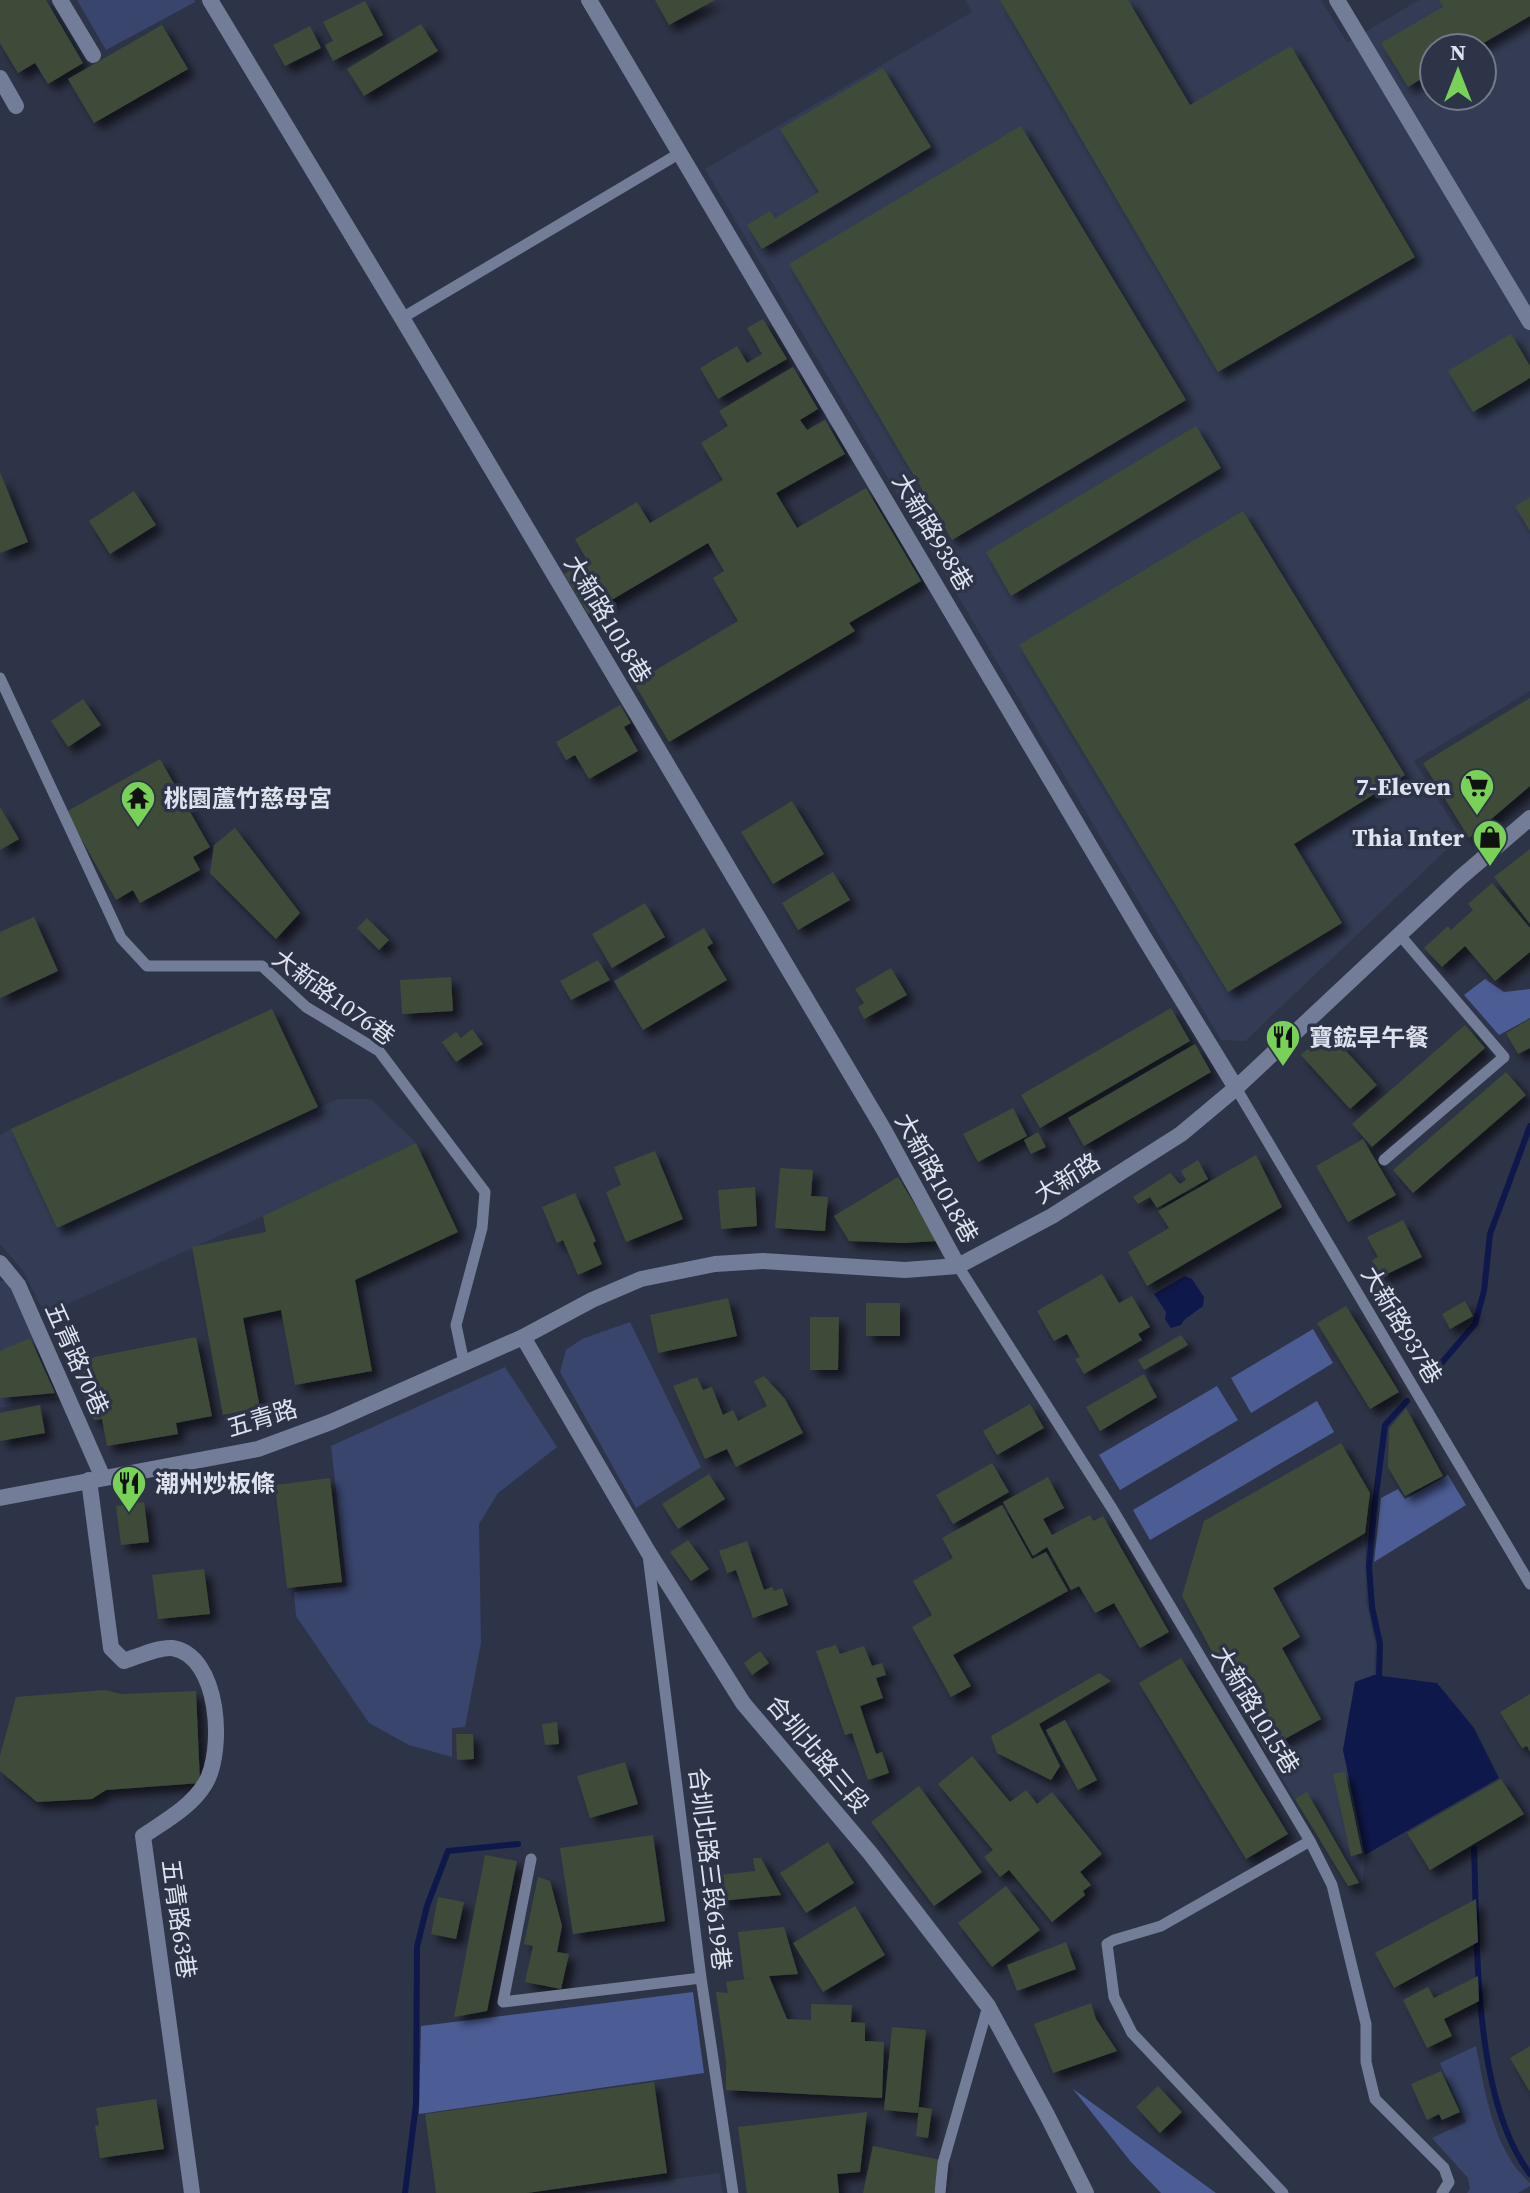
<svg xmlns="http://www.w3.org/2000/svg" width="1530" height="2193" font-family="'Source Serif 4','Noto Sans TC',serif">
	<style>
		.built { fill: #343c55; fill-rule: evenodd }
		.green { fill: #39456d }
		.forest { fill: #4c5d95 }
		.water { fill: #0f184a }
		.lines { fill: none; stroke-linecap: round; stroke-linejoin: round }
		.stream { stroke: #0f184a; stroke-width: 6 }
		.building { fill: #3d4b39; filter: url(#shadow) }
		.service { stroke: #747d97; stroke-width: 11 }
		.minor { stroke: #747d97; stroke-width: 16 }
		.tertiary { stroke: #747d97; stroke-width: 16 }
		.labels { text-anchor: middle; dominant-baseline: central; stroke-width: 7; stroke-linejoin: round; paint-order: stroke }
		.street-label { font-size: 24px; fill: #dee3ef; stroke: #2e3447 }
		.poi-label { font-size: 24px; font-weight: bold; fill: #dee3ef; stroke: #2e3447; text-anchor: start }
	</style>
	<defs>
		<filter id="shadow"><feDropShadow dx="7" dy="7" stdDeviation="4" flood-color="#0009"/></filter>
	</defs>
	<rect width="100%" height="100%" fill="#2e3447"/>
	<path class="built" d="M965 0H1321L1347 43 1419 0H1530V691L1414 761 1461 836 1245 1041 1221 1040 705 169 972 12ZM1434 48H1482V96H1434Z
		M338 1099H371L416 1143 263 1216 45 1314 22 1269 0 1244V1135L11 1129 57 1228Z
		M0 1281H7L60 1397 0 1408Z
		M1365 1533 1366 1601 1375 1644 1374 1675 1355 1682 1343 1750 1365 1855 1363 1881 1348 1886 1265 1750 1321 1719 1282 1648 1273 1588Z
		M719 2173 723 2193H586V2192Z"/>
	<path class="green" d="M77 0H194L195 2 106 50Z
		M630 1322 701 1467 636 1508 560 1372 566 1350 582 1339Z
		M505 1367 557 1447 498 1493 479 1524 481 1643 465 1727 452 1728V1757L409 1745 369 1723 296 1616 294 1592 347 1586 331 1446Z
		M1476 2046C1485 2092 1493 2150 1530 2183V2186L1518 2193H1467L1470 2189 1468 2178 1432 2138 1466 2122 1440 2063Z"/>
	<path class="forest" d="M1485 979 1504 992 1530 989V1018L1499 1035 1464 995Z
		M1313 1329 1333 1363 1251 1413 1231 1378Z
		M1217 1386 1238 1420 1120 1490 1099 1455Z
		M1317 1401 1334 1432 1150 1540 1133 1510Z
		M1448 1475 1466 1505 1374 1562 1381 1498 1398 1489 1405 1499Z
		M693 1992 704 2073 419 2114 421 2026Z
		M1073 2089 1216 2193H1161L1131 2162Z"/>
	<path class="water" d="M1185 1276 1192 1279 1204 1297 1203 1306 1184 1320 1181 1325 1171 1328 1165 1319 1166 1312 1154 1294Z
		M1374 1675 1437 1683 1474 1728 1499 1778 1365 1855 1343 1750 1355 1682Z"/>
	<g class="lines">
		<path class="stream" d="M1426 1381 1475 1324 1484 1291 1490 1234 1530 1126
			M1379 1676 1380 1644 1372 1607 1369 1566 1374 1510 1385 1425 1407 1401
			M1474 1849C1478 1943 1472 2097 1530 2174
			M405 2193 416 2104 417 1947 427 1906 448 1851 518 1844"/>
	</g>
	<path class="building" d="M0 0H46L83 63 48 84 35 63 18 73 0 43Z
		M655 0H715L669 25Z
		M1000 0H1128L1190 105 1291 46 1415 257 1218 372Z
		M1439 0H1530V16L1475 48H1434V71L1408 87 1381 43 1443 7Z
		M365 1 383 35 333 61 325 45 333 41 323 22Z
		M421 24 438 51 364 96 347 69Z
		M162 25 188 69 94 123 68 79Z
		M310 26 321 48 285 66 273 45Z
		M883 68 931 147 762 249 747 225 770 211 775 218 819 192 780 129Z
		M1021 126 1186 400 952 540 789 264Z
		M763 319 787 359 718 399 700 368 737 346 747 363 762 354 747 328Z
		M1511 334 1530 366V378L1473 412 1448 371Z
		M793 367 818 409 800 420 807 430 825 420 845 454 776 493 797 528 866 488 921 581 849 623 855 631 669 742 634 683 738 621 713 578 724 571 708 543 588 614 564 574 587 560 575 539 637 502 650 523 723 480 701 443 728 426 719 411Z
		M1196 426 1221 468 1011 596 986 552Z
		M0 472 28 542 0 553Z
		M134 491 156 525 110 554 89 521Z
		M1530 497V531L1515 506Z
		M1243 511 1405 775 1294 844 1342 923 1228 992 1019 645Z
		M1530 698V786L1469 838 1423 763Z
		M83 699 101 725 68 747 51 721Z
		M620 705 631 723 624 727 638 751 589 779 575 755 566 760 556 742Z
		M160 759 210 847 193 857 200 870 140 903 133 890 116 900 66 812Z
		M792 801 824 854 773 884 741 832Z
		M0 807 19 839 0 850Z
		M235 828 300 913 276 939 210 873 214 845Z
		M1530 849V924L1494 877Z
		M833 872 850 900 798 930 782 903Z
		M1492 883 1530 928V952L1495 981 1465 946 1442 967 1424 948 1448 926 1451 930 1473 910 1468 904Z
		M645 903 665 937 612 968 592 934Z
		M34 917 58 971 0 998V932Z
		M367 918 389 940 379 950 357 928Z
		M704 928 713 943 707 947 727 980 643 1030 614 981Z
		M598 960 610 980 571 1000 560 981Z
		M891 968 907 995 864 1019 858 1007 864 1003 855 989Z
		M451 977 453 1011 402 1014 400 980Z
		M1171 1008 1190 1041 1040 1128 1021 1095Z
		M272 1009 318 1107 57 1228 11 1129Z
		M1530 1019V1048L1518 1054 1506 1033Z
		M1465 1025 1485 1048 1372 1147 1352 1124Z
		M472 1029 483 1044 456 1062 442 1042 456 1032 461 1038Z
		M1328 1031 1377 1085 1350 1109 1301 1055Z
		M1195 1044 1211 1072 1084 1146 1068 1118Z
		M1506 1072 1526 1095 1413 1193 1393 1170Z
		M1013 1108 1027 1136 978 1162 963 1134Z
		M1038 1132 1046 1147 1031 1154 1024 1140Z
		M1363 1139 1396 1195 1348 1222 1316 1166Z
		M416 1143 458 1232 355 1280 372 1371 295 1385 281 1310 243 1318 260 1408 223 1415 192 1247 266 1232 263 1216Z
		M655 1151 683 1219 626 1242 606 1192 621 1185 614 1167Z
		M1256 1155 1282 1207 1147 1286 1128 1252 1169 1228 1158 1211Z
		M1198 1160 1208 1179 1157 1208 1150 1197 1138 1204 1133 1197 1170 1173 1180 1184 1186 1180 1181 1171Z
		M780 1168 813 1170 811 1196 828 1197 825 1231 775 1228Z
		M898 1177 937 1241 904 1243 849 1241 834 1216Z
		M755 1187 757 1226 721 1229 718 1190Z
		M575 1193 596 1241 593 1243 602 1264 578 1275 563 1240 557 1243 542 1207Z
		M1403 1220 1422 1257 1381 1277 1372 1260 1378 1257 1367 1237Z
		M1102 1274 1119 1303 1132 1296 1150 1327 1138 1334 1142 1340 1084 1374 1075 1359 1080 1357 1067 1334 1054 1341 1037 1311Z
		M1384 1283 1390 1294 1378 1301 1372 1290Z
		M728 1298 737 1336 658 1353 650 1315Z
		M1465 1301 1473 1316 1450 1329 1442 1314Z
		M866 1303H900V1336H866Z
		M1346 1306 1399 1392 1370 1409 1317 1323Z
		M810 1317H839L838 1370H810Z
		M1181 1335 1188 1345 1144 1370 1138 1360Z
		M196 1337 212 1416 176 1423 178 1434 107 1446 102 1419 94 1420 69 1362Z
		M30 1338 55 1393 0 1398V1351Z
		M1144 1374 1157 1397 1100 1431 1086 1407Z
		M764 1376 785 1399 803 1433 736 1467 727 1449 705 1459 673 1386 697 1377 703 1390 712 1387 723 1415 733 1410 738 1421 767 1406 754 1381Z
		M1030 1404 1044 1428 997 1455 983 1431Z
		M40 1405 45 1433 0 1441V1413Z
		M1406 1408 1443 1476 1405 1496 1388 1467 1389 1429Z
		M1341 1443 1370 1493 1365 1533 1273 1588 1300 1637 1282 1648 1321 1719 1265 1750 1182 1596 1204 1521Z
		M992 1463 1009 1492 953 1524 936 1495Z
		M709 1474 725 1499 678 1529 662 1504Z
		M1048 1477 1064 1508 1043 1519 1052 1535 1090 1515 1093 1521 1103 1516 1169 1632 1140 1648 1114 1603 1095 1613 1079 1586 1071 1590 1047 1547 1033 1556 1003 1502Z
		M330 1478 342 1582 287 1588 275 1485Z
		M144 1502 149 1542 121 1545 116 1506Z
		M1002 1505 1032 1559 1046 1552 1068 1591 953 1655 971 1686 951 1697 912 1627 932 1615 913 1581 953 1558 942 1538Z
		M688 1540 709 1569 691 1581 670 1552Z
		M747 1541 764 1590 772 1587 774 1591 782 1588 788 1605 753 1618 736 1570 727 1573 719 1551Z
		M204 1569 210 1614 158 1619 152 1575Z
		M836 1645 840 1654 864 1646 872 1666 882 1663 886 1675 876 1678 883 1698 860 1706 876 1754 882 1752 889 1773 868 1780 852 1733 845 1735 816 1651Z
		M760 1651 769 1663 752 1675 744 1663Z
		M1181 1658 1288 1834 1246 1859 1139 1683Z
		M1099 1673 1111 1681 1039 1724 1060 1766 1051 1780 997 1753 991 1736Z
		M105 1690 121 1694 196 1691 200 1783 106 1790 92 1799 37 1802 0 1771V1756L16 1697Z
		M1530 1694V1752L1527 1746 1522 1748 1500 1712Z
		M1065 1720 1097 1780 1078 1790 1046 1730Z
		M557 1722 559 1744 545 1745 542 1724Z
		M456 1734H473L474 1759 457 1760Z
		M972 1756 1010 1802 1026 1790 1037 1804 1052 1792 1102 1854 1080 1872 1091 1885 1083 1891 1085 1895 1052 1922 1009 1870 1000 1877 984 1857 993 1850 938 1784Z
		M625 1762 638 1804 590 1818 577 1776Z
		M1345 1772 1362 1853 1351 1856 1333 1774Z
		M1501 1779 1524 1814 1430 1870 1407 1833Z
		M919 1786 982 1872 934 1906 871 1822Z
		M1307 1792 1359 1883 1348 1886 1295 1799Z
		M653 1835 665 1921 573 1934 560 1848Z
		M828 1842 854 1883 806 1913 780 1873Z
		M485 1855 517 1861 487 2011 454 2017Z
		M753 1858H761L781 1895 721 1901 718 1875 755 1871Z
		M538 1877 550 1881 562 1926 557 1952 569 1954 561 1989 525 1982 533 1946 524 1944Z
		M1006 1886 1040 1930 992 1967 958 1923Z
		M438 1897 464 1902 456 1939 431 1934Z
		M1476 1899 1478 1942 1394 1988 1375 1953Z
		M855 1906 885 1955 823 1992 793 1943Z
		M784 1927 798 1974 769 1976 787 2019 811 2020V2004L852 2005 851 2022 865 2023V2041L884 2042 882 2098 726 2090V2061L716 1992 728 1993 726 1982 754 1978 744 1979 738 1932Z
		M1066 1942 1076 1969 1017 1991 1007 1965Z
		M1478 1976 1479 2001 1444 2019 1452 2036 1427 2048 1403 2000 1428 1987 1434 1998Z
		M1091 2003 1096 2019 1117 2051 1053 2073 1034 2024Z
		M892 2027 926 2030 918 2113 884 2110Z
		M1530 2046V2092L1510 2058Z
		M1441 2071 1460 2112 1442 2120 1439 2114 1427 2120 1411 2084Z
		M654 2082 667 2173 527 2193H436L425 2114Z
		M1158 2086 1182 2112 1160 2133 1136 2107Z
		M156 2099 164 2149 100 2158 95 2126 99 2125 96 2108Z
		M919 2107 932 2109 928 2138 916 2136Z
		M867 2112 860 2172 837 2174 839 2193H747L738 2127Z
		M873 2146 941 2160 934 2193H863Z"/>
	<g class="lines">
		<path class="service" d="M402 318 680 153
			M0 678 121 938 147 966H262L306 1007 379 1051 485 1192 482 1228 456 1325 464 1363
			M1236 1088 1530 1584
			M1384 1160 1504 1057 1399 934
			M958 1266 1113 1510 1310 1841 1332 1885 1366 2024V2062L1375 2099 1444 2168 1449 2182 1442 2193
			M648 1555 701 1978 733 2193
			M531 1859 503 2002 701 1978
			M940 2193 943 2163 988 2006
			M1283 2193 1132 2033 1114 1997 1107 1944 1114 1940 1161 1926 1310 1841"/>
		<path class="minor" d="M60 0 93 55
			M210 0 402 318 884 1130 958 1266
			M589 0 1142 934 1236 1088
			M1337 0 1530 322
			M0 78 16 106
			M0 1263 18 1285 103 1478
			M89 1480 111 1648 124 1661C137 1657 158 1647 172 1648 220 1655 225 1751 205 1784 191 1807 165 1821 143 1836L192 2193"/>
		<path class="tertiary" d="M523 1337 647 1550 743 1703 870 1853 988 2006 1047 2115 1086 2193
			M0 1498 258 1449 331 1422 523 1337 592 1300 641 1279 715 1264 763 1261 905 1270 958 1266 1052 1216 1181 1134 1236 1088 1460 878 1530 818"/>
	</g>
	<defs>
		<g id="supermarket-pin" transform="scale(1.8)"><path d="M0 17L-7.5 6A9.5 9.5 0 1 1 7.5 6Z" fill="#78d258" stroke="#2e3447"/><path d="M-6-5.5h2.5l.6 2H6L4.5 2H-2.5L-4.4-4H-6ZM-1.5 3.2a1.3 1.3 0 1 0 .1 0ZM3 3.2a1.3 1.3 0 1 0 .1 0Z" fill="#111"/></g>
		<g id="temple-pin" transform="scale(1.8)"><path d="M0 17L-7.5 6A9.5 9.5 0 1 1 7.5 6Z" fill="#78d258" stroke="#2e3447"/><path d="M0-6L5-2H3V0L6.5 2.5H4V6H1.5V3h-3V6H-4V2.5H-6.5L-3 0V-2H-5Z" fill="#111"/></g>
		<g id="shop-pin" transform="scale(1.8)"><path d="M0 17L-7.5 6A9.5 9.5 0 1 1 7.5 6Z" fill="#78d258" stroke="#2e3447"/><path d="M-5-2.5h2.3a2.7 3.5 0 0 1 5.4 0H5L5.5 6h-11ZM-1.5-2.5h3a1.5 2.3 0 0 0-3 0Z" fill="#111"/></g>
		<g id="restaurant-pin" transform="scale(1.8)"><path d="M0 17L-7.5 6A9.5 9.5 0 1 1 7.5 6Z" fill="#78d258" stroke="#2e3447"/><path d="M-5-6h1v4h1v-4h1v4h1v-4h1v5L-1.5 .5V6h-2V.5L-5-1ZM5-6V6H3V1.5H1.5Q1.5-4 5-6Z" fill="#111"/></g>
	</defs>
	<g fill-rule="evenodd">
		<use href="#supermarket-pin" x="1477" y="786"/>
		<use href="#temple-pin" x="138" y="798"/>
		<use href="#shop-pin" x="1490" y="837"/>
		<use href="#restaurant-pin" x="1283" y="1037"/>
		<use href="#restaurant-pin" x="129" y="1483"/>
	</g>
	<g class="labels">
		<g class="street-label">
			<text transform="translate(933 532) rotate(59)">大新路938巷</text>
			<text transform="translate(608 619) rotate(59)">大新路1018巷</text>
			<text transform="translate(334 997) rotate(36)">大新路1076巷</text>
			<text transform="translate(937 1178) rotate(61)">大新路1018巷</text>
			<text transform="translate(1067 1178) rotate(-32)">大新路</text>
			<text transform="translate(1402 1325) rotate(59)">大新路937巷</text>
			<text transform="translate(77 1359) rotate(66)">五青路70巷</text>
			<text transform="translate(262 1418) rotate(-17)">五青路</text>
			<text transform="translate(1256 1710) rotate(59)">大新路1015巷</text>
			<text transform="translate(818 1754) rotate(50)">合圳北路三段</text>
			<text transform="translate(710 1869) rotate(83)">合圳北路三段619巷</text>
			<text transform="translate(179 1919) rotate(82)">五青路63巷</text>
		</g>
		<g class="poi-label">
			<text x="1451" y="786" text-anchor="end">7-Eleven</text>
			<text x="164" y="798">桃園蘆竹慈母宮</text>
			<text x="1464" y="837" text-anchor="end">Thia Inter</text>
			<text x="1309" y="1037">寶鋐早午餐</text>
			<text x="155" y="1483">潮州炒板條</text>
		</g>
	</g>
	<g transform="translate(1458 72)"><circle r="38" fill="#2e3447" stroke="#747a8a" stroke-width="2"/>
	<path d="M0-6L14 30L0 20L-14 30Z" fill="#78d258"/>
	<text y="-12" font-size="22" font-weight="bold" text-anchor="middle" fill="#dee3ef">N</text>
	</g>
</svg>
